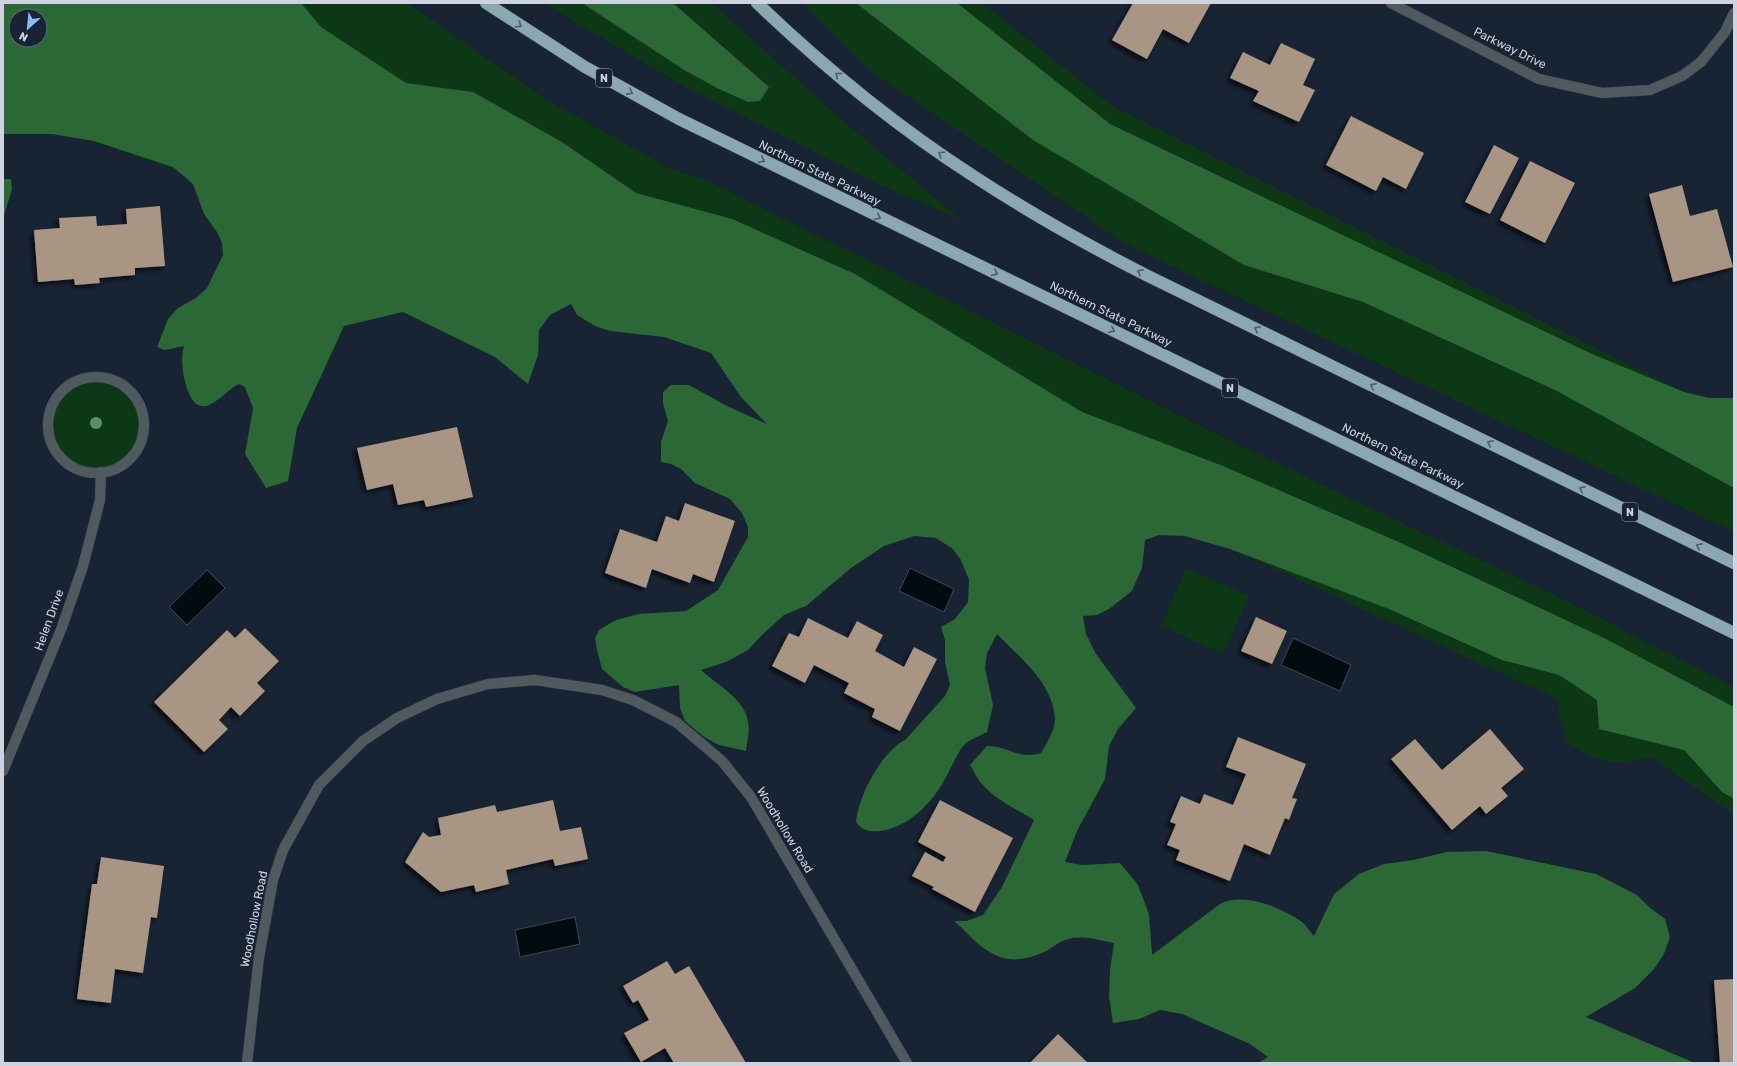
<svg xmlns="http://www.w3.org/2000/svg" width="1737" height="1066" font-family="Rubik,sans-serif">
	<style>
		.green { fill: #0c3815; fill-rule: evenodd }
		.forest { fill: #2c6836; fill-rule: evenodd }
		.water { fill: #020c10; stroke: #3f484e }
		.building { fill: #a89583; filter: url(#shadow) }
		.lines { fill: none; stroke-linecap: round; stroke-linejoin: round }
		.street-casing { stroke: #353f4f; stroke-width: 11 }
		.highway-casing { stroke: #353f4f; stroke-width: 13 }
		.street { stroke: #4f5a5e; stroke-width: 10 }
		.highway { stroke: #8ba7b2; stroke-width: 12 }
		.tree { fill: #5c8f6e }
		.oneway { stroke: #4c5e6c }
		.labels { text-anchor: middle; dominant-baseline: central; stroke-width: 4; stroke-linejoin: round; paint-order: stroke }
		.shield { fill: #182333; stroke: #979fab; stroke-width: 1 }
		.shield-label { font-size: 11px; font-weight: bold; fill: #cdd4df }
		.street-label { font-size: 12px; fill: #cdd4df; stroke: #182333 }
	</style>
	<defs>
		<filter id="shadow"><feDropShadow dx="-3.5" dy="3.5" stdDeviation="2" flood-color="#0009"/></filter>
	</defs>
	<rect width="100%" height="100%" fill="#182333"/>
	<path class="green" d="M3 3H407L547 100 671 169 704 179 1276 463 1567 601 1734 687V815L1653 758 1613 763 1592 757 1567 743 1559 718V700L1104 490 571 304 3 111ZM16 16H40V40H16Z
		M545 3H712L844 122 960 219 878 184 685 87 563 15Z
		M803 3H982L1112 106 1734 417V532L1127 245 872 72Z
		M48 425a48 48 0 1 1 96 0a48 48 0 1 1-96 0Z
		M1186 568 1249 596 1223 654 1161 626Z"/>
	<path class="forest" d="M3 3H301L321 27 406 83 473 92 562 142 636 193 732 219 855 274 1082 412 1223 466 1401 543 1604 638 1734 707V799L1722 792 1684 750 1599 729 1597 700 1559 675 1502 660 1389 609 1230 549 1185 536 1159 535 1145 540 1142 568 1132 591 1109 609 1097 615 1083 616 1086 634 1096 654 1136 708 1118 729 1109 746 1105 779 1077 831 1065 862 1082 865 1120 863 1138 885 1149 914 1152 955 1220 904C1243 892 1279 907 1299 920 1305 923 1309 931 1314 936L1334 894 1359 874 1384 864 1413 860 1447 852 1486 851 1596 874 1637 895 1649 907 1665 919 1670 937 1664 954 1654 969 1635 988 1586 1017 1695 1063H1258L1268 1057 1250 1044 1182 1014 1160 1010 1139 1019 1113 1023 1109 996 1110 970 1114 943C1098 940 1082 934 1065 940 1058 942 1051 949 1044 952 1024 961 1007 963 988 951 975 943 966 931 954 921H967L983 915 1002 887 1034 820C1016 809 996 800 982 784 977 779 974 771 970 765L987 746C1009 746 1017 760 1041 753 1047 743 1055 730 1055 719 1053 683 1020 658 997 634L987 653 985 668 993 705 987 732C980 736 968 740 963 746 956 756 951 768 945 779 933 802 908 828 880 831 868 832 863 831 856 822 859 794 881 753 906 739L945 696 950 685 945 662V640L941 627 955 619 968 602 969 580 961 560 953 549 936 538 914 536 884 546 851 568 806 606 784 615 762 635 748 650 726 662 701 670C716 684 746 700 748 722 750 731 747 742 746 751L719 745 704 737 685 721 680 708 679 685 635 692 623 687 602 669 597 650 595 638 599 630 616 620 639 614 686 611 718 590 748 537V527L742 513 730 499 695 483 681 469 671 464 661 462V442L668 421 663 403V392L671 385H689L727 406 767 424 741 397 711 353 664 337 610 331 595 326 577 315 571 304 550 315 539 330 538 355 528 384 495 357 403 312 344 326 297 428 288 481 266 488 245 454 253 408 245 387 239 384C228 389 221 400 209 405 188 414 182 372 182 359 182 355 183 350 184 346L165 350 157 347 168 319 178 308 196 298 207 288 223 255 222 243 217 232 204 214 193 184 173 167 94 141 52 134H3ZM16 16H40V40H16Z
		M582 3H673L769 87 760 101 748 102 719 89 684 70Z
		M856 3H957L1110 124 1592 354 1684 392 1709 398H1734V488L1555 390 1363 302 1244 265 1033 140Z
		M3 179H11L12 189 3 219Z"/>
	<path class="water" d="M910 568 954 589 944 612 899 591Z
		M207 570 225 588 187 625 169 607Z
		M1293 638 1351 665 1340 691 1281 665Z
		M575 917 580 944 520 957 515 930Z"/>
	<path class="building" d="M1133 3H1211L1189 43 1163 29 1147 59 1112 40Z
		M1281 43 1315 59 1303 85 1315 90 1299 122 1253 101 1259 91 1230 78 1243 52 1270 65Z
		M1351 116 1424 153 1406 189 1383 177 1376 191 1326 165Z
		M1494 145 1519 158 1490 214 1465 202Z
		M1530 161 1575 183 1545 243 1500 220Z
		M1682 185 1690 216 1717 209 1733 267 1673 282 1649 194Z
		M160 206 165 266 135 268V275L99 278 100 283 75 285 74 279 38 282 34 230 60 228 59 218 96 216 97 226 127 224 126 209Z
		M457 427 473 497 426 507 424 500 398 505 393 484 367 490 357 448Z
		M685 503 735 521 714 582 693 574 690 583 652 569 646 588 605 573 620 529 657 542 666 516 679 521Z
		M1256 617 1287 631 1272 664 1241 651Z
		M808 618 848 638 857 621 883 635 875 651 904 667 914 647 937 659 900 731 872 717 875 709 844 693 849 683 814 665 805 683 772 666 789 633 799 637Z
		M245 628 279 661 257 683 265 691 240 716 231 707 219 720 228 729 204 752 154 702 227 630 235 638Z
		M1490 729 1524 769 1501 788 1508 796 1486 814 1480 806 1452 830 1391 759 1415 739 1442 770Z
		M1238 737 1306 764 1292 798 1297 799 1289 820 1285 818 1270 855 1244 844 1230 881 1176 860 1180 850 1167 845 1176 824 1170 822 1181 796 1200 804 1204 794 1233 805 1246 774 1226 767Z
		M553 800 560 831 581 827 588 859 555 866 553 859 506 870 509 884 476 892 474 885 441 892 405 862 423 832 429 837 441 835 438 818 495 805 497 812Z
		M940 800 1013 838 975 912 932 889 934 887 912 876 925 852 943 862 946 857 918 842Z
		M101 857 164 866 157 918 151 917 143 973 115 969 111 1003 77 999 92 884H97Z
		M667 961 675 974 689 966 746 1063H674L665 1048 641 1062 624 1033 649 1020 638 1000 633 1003 623 986Z
		M1734 979V1063H1720L1714 980Z
		M1058 1034 1088 1063H1030Z"/>
	<g class="lines">
		<g class="street-casing">
			<path id="street" d="M1391 3 1539 79 1602 93 1650 90 1682 76 1701 62 1725 32 1734 13
				M48 425a48 48 0 1 1 96 0a48 48 0 1 1-96 0Z
				M3 771 62 627 83 566 100 500 101 472
				M247 1063 259 957 273 880 283 850 319 785 363 741 397 718 437 699 488 684 535 680 602 690 633 700 676 722 722 761 751 797 907 1063"/>
		</g>
		<g class="highway-casing">
			<path id="highway" d="M486 3 585 67 679 119 1734 633
				M757 3C824 67 897 127 975 177 1030 213 1087 245 1146 275L1734 563"/>
		</g>
		<use href="#street" class="street"/>
		<use href="#highway" class="highway"/>
	</g>
	<circle class="tree" cx="96" cy="423" r="6"/>
	<defs><path id="oneway-chevron" d="M-2-3.5L2.5 0L-2 3.5" fill="none" stroke-width="1.6" stroke-linecap="round" stroke-linejoin="round"/></defs>
	<g class="oneway">
		<use href="#oneway-chevron" transform="translate(519 25) rotate(34)"/>
		<use href="#oneway-chevron" transform="translate(838 75) rotate(-141)"/>
		<use href="#oneway-chevron" transform="translate(630 92) rotate(29)"/>
		<use href="#oneway-chevron" transform="translate(941 154) rotate(-145)"/>
		<use href="#oneway-chevron" transform="translate(762 160) rotate(26)"/>
		<use href="#oneway-chevron" transform="translate(878 217) rotate(26)"/>
		<use href="#oneway-chevron" transform="translate(1140 272) rotate(-153)"/>
		<use href="#oneway-chevron" transform="translate(995 273) rotate(26)"/>
		<use href="#oneway-chevron" transform="translate(1257 329) rotate(-154)"/>
		<use href="#oneway-chevron" transform="translate(1112 330) rotate(26)"/>
		<use href="#oneway-chevron" transform="translate(1373 386) rotate(-154)"/>
		<use href="#oneway-chevron" transform="translate(1490 443) rotate(-154)"/>
		<use href="#oneway-chevron" transform="translate(1582 489) rotate(-154)"/>
		<use href="#oneway-chevron" transform="translate(1699 546) rotate(-154)"/>
	</g>
	<g class="labels">
		<g class="shield">
			<rect x="596" y="69" width="16" height="18" rx="3"/>
			<rect x="1222" y="379" width="16" height="18" rx="3"/>
			<rect x="1622" y="503" width="16" height="18" rx="3"/>
		</g>
		<g class="shield-label">
			<text x="604" y="78">N</text>
			<text x="1230" y="388">N</text>
			<text x="1630" y="512">N</text>
		</g>
		<g class="street-label">
			<text transform="translate(1510 48) rotate(26)">Parkway Drive</text>
			<text transform="translate(820 173) rotate(26)">Northern State Parkway</text>
			<text transform="translate(1111 314) rotate(26)">Northern State Parkway</text>
			<text transform="translate(1403 456) rotate(26)">Northern State Parkway</text>
			<text transform="translate(49 620) rotate(-70)">Helen Drive</text>
			<text transform="translate(785 830) rotate(59)">Woodhollow Road</text>
			<text transform="translate(254 919) rotate(-79)">Woodhollow Road</text>
		</g>
	</g>
	<rect width="1737" height="1066" fill="none" stroke="#cdd4df" stroke-width="8"/>
	<g transform="translate(28 28) rotate(207)"><circle r="19" fill="#182333" stroke="#606a78"/>
	<path d="M0-3L7 15L0 10L-7 15Z" fill="#89bafc"/>
	<text y="-6" font-size="11" font-weight="bold" text-anchor="middle" fill="#cdd4df">N</text>
	</g>
</svg>
